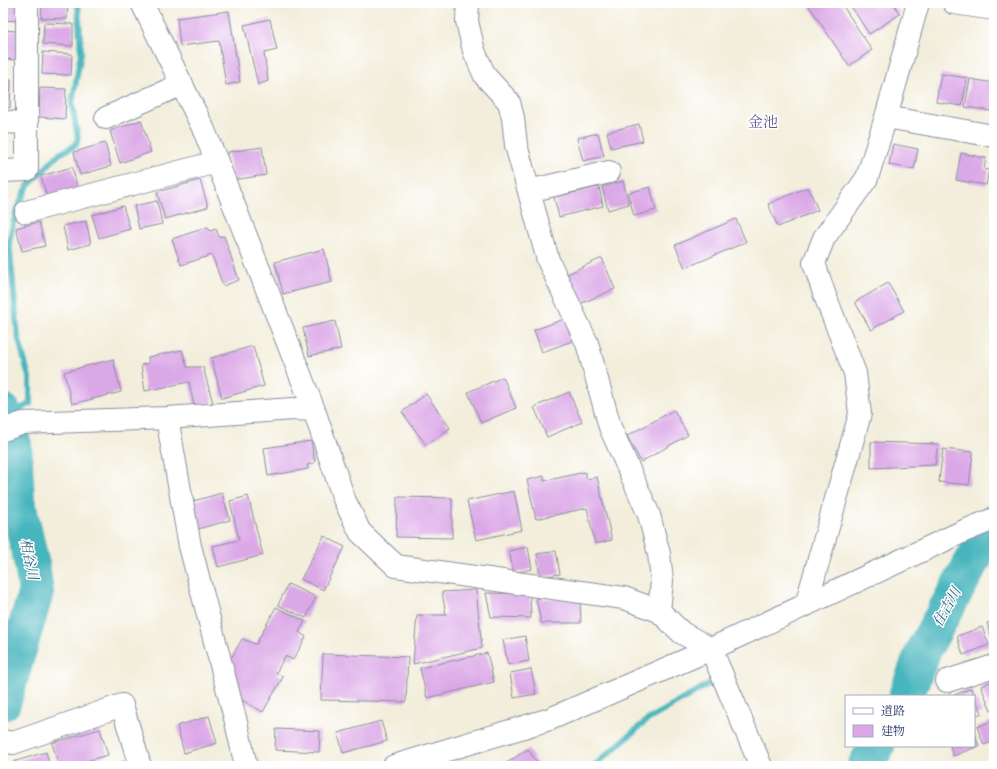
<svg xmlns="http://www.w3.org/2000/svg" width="997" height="769" font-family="'IM FELL Double Pica','Noto Serif JP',serif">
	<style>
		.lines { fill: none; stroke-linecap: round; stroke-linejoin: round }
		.stream { stroke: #46b5bd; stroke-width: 6 }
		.river { stroke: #46b5bd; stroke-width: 36 }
		.building { fill: #dba8e7 }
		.minor-casing { stroke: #878e9c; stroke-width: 24 }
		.tertiary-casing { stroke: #878e9c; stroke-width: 24 }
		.minor { stroke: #fff; stroke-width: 22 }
		.tertiary { stroke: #fff; stroke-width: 22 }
		.labels { text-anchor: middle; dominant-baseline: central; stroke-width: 3; stroke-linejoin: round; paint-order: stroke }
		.water-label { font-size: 14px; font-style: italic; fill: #2a5e7f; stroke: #fff }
		.quarter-label { font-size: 15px; fill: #5e598e; stroke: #fff }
	</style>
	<rect width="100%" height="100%" fill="#fff"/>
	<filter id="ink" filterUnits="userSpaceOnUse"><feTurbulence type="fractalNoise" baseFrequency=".025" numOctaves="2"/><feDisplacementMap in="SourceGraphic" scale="8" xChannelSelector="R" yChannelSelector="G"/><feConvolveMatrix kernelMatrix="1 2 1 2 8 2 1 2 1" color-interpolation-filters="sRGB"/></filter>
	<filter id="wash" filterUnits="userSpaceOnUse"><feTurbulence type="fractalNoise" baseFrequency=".012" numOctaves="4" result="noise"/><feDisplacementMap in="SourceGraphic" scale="16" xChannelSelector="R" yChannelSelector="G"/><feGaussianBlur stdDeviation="0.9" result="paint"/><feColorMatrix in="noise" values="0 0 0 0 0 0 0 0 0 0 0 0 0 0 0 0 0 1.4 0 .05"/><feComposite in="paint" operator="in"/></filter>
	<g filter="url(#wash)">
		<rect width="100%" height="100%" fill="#f3eedb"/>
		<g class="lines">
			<path class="stream" d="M4 416 30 404V381L18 336 9 241 17 208 28 186 59 154 76 145 78 138 72 104 81 53 78 3
				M594 766 646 721 714 681"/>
			<path class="river" d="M3 411 14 445 17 499 32 565 36 592 3 703
				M906 696 924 649 994 522
				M865 766 877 746"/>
		</g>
		<g id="blocks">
			<path class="building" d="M3 3H18L17 21 3 20Z
				M42 3H68L67 19 41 18Z
				M807 3H841L872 50 849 66Z
				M849 3H893L900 14 869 34Z
				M229 11 240 82 226 85 219 41 180 46 177 18Z
				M270 19 277 50 264 53 268 81 258 85 244 25Z
				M44 23 73 24V46L43 44Z
				M3 30 17 31 16 60 3 59Z
				M43 52 72 54 71 75 42 74Z
				M941 74 967 78 962 106 936 102Z
				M3 78 11 79 10 108H3Z
				M970 79 994 83V90L991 111 965 107Z
				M40 88 66 89 65 119 39 117Z
				M141 120 151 152 120 163 110 131Z
				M639 124 643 141 611 148 607 132Z
				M598 133 604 156 583 161 577 138Z
				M3 134 6 135 5 164H3Z
				M105 143 111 166 80 175 74 152Z
				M893 144 918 149 914 169 889 165Z
				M262 147 266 175 232 180 228 152Z
				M961 153 986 158 984 169 989 170 986 185 956 180Z
				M72 167 78 189 47 198 41 176Z
				M200 180 208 207 165 219 157 192Z
				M623 181 629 204 608 210 602 187Z
				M599 187 603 206 559 217 554 197Z
				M650 187 656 210 634 216 628 193Z
				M808 187 818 210 778 227 768 204Z
				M157 201 162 224 139 229 134 206Z
				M123 206 130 229 99 238 92 215Z
				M736 219 746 242 685 268 675 245Z
				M86 221 91 244 68 250 63 226Z
				M39 222 45 246 22 251 16 228Z
				M208 227 210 231 216 229 219 237 224 236 239 280 223 286 212 255 181 265 172 239Z
				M324 249 332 282 283 294 275 262Z
				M602 258 615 289 580 304 567 274Z
				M888 283 904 311 871 330 855 302Z
				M567 318 575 340 542 352 534 330Z
				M335 321 341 349 309 356 303 328Z
				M253 346 264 386 222 398 211 358Z
				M182 350 187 367H203L213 403 194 406 189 382 145 391 141 365 149 363 148 357Z
				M113 359 121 392 72 404 64 372Z
				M503 377 516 408 481 423 468 392Z
				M569 392 582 422 547 437 534 407Z
				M426 394 450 428 426 445 402 412Z
				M674 410 688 435 641 462 627 436Z
				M311 441 315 463 307 465 308 469 268 476 264 448Z
				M871 442 938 444 935 465 871 468Z
				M943 449 973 452 969 485 939 482Z
				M585 472 587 479 597 477 612 540 595 544 587 508 536 519 527 480 544 476V481Z
				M514 491 522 530 476 540 467 501Z
				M222 493 230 520 198 529 190 502Z
				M248 496 263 555 218 567 213 546 239 540 230 501Z
				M397 497 452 498V538L396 537Z
				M324 536 345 547 323 590 301 579Z
				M528 547 532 569 514 573 509 551Z
				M556 551 560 574 540 577 537 554Z
				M288 584 316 597 306 618 278 605Z
				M476 590 482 648 413 664 417 615H446L442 592Z
				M486 593 530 594 531 618 491 617Z
				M536 598 580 600 581 623H541Z
				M276 607 305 621 299 632 306 637 293 660 285 656 276 673 283 677 263 712 240 699 231 658 242 639 256 644Z
				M994 621V643L987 623Z
				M982 627 989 645 963 655 957 636Z
				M525 636 529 661 508 665 503 640Z
				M487 653 494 682 427 698 420 668Z
				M323 654 408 657 406 702 321 700Z
				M531 669 536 694 514 698 510 673Z
				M994 680V710L991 711 981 686Z
				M971 688 982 713 974 716V696H952Z
				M209 716 217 743 184 753 177 726Z
				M994 720V741L984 745 977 727Z
				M381 721 387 741 343 753 338 733Z
				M100 729 108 755 69 766H59L52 743Z
				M276 729 320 731 319 752 275 750Z
				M974 733 979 746 953 756 950 746H974Z
				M528 749 539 766H502Z
				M46 752 50 766H14L13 762Z
				M124 761 126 766H107Z"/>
		</g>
	</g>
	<g filter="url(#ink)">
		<use href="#blocks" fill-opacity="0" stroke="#878e9c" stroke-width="1"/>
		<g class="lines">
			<g class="minor-casing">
				<path id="minor" d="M142 3 203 128 217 162 314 410 344 499 360 532 396 566 624 598 659 611 682 633 711 649 761 766
					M468 3 467 21 474 51 485 76 509 102 513 118 516 145 548 260 587 343 610 427 649 515 659 554 662 581 659 611
					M954 3 994 9
					M886 117 994 136
					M106 118 182 84
					M3 122 27 123
					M3 171 27 170V3
					M529 191 609 172
					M26 212 217 162
					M167 418 190 546 236 722 246 766
					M3 430 23 423 167 418 293 409 314 410
					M806 605 860 414 855 373 824 293 814 263 824 238 867 178 886 117 918 3
					M947 681 994 666
					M3 741 13 743 122 705 140 766"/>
			</g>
			<g class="tertiary-casing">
				<path id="tertiary" d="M394 766 550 719 711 649 964 531 994 519"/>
			</g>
			<use href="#minor" class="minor"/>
			<use href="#tertiary" class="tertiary"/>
		</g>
	</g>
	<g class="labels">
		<g class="water-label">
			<text transform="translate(29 559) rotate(78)">相谷川</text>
			<text transform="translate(947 607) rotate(-61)">住吉川</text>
		</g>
		<g class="quarter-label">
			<text x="763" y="122">金池</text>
		</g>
	</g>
	<rect width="997" height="769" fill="none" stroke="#fff" stroke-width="16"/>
	<rect x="845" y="695" width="130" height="52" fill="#ffffff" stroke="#a4acbf"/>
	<rect x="853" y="708" width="20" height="6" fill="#ffffff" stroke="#a4acbf"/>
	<text x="881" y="715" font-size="12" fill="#1b2f5e">道路</text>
	<rect x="853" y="725" width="20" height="12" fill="#dba8e7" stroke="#a4acbf"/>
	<text x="881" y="735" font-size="12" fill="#1b2f5e">建物</text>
</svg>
